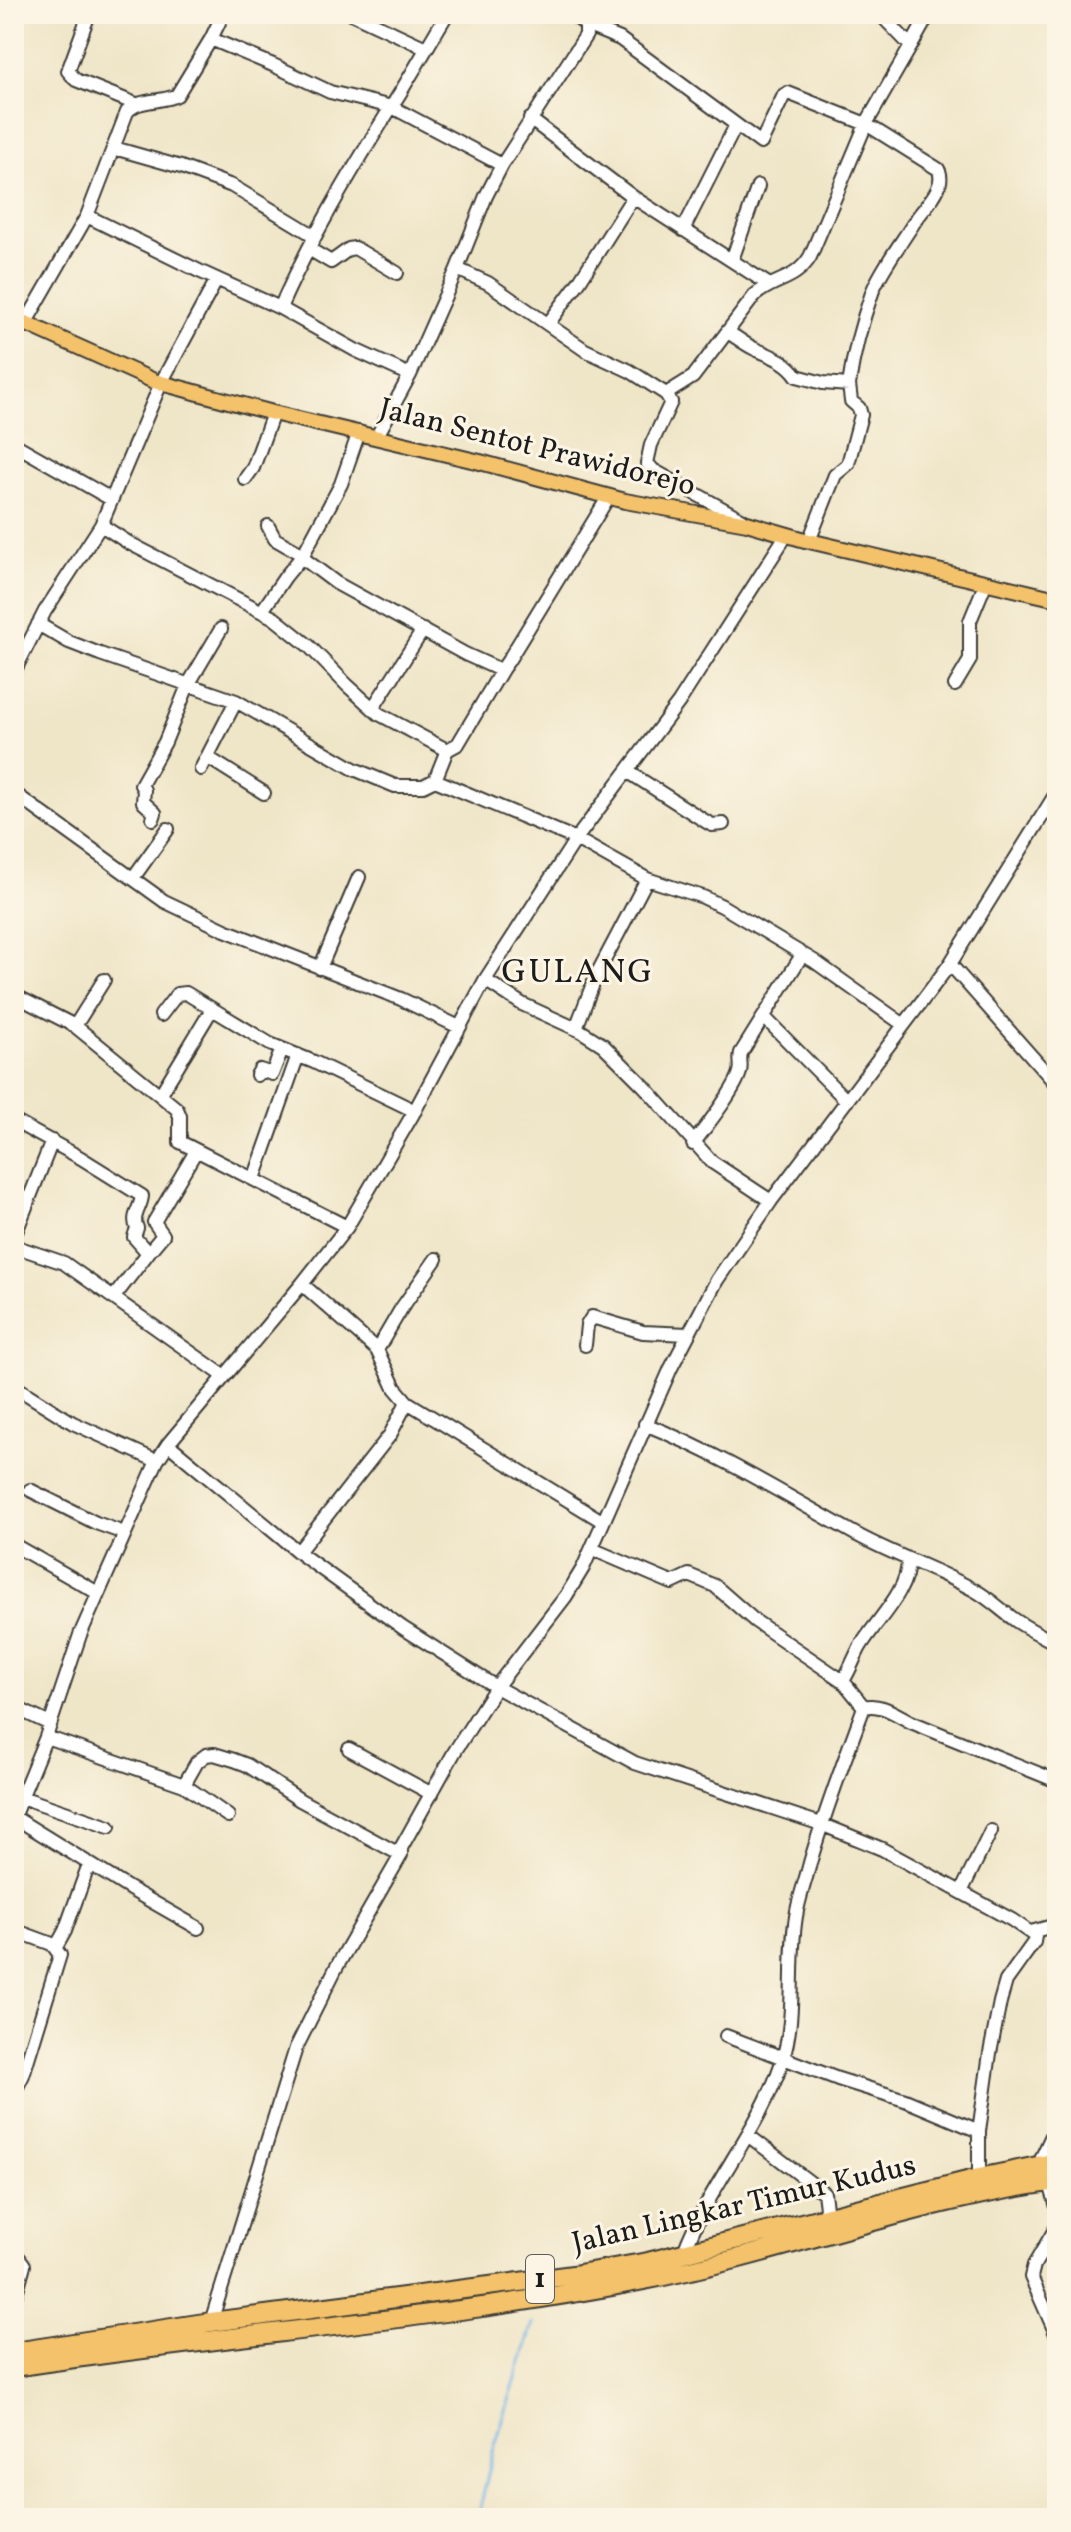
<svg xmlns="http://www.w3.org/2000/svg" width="1071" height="2532" font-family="Vollkorn,serif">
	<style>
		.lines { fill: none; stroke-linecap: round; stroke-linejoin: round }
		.stream { stroke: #6fb4e5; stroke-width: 3 }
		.minor-casing { stroke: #3c3a36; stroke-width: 16 }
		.major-casing { stroke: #3c3a36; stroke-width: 18 }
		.highway-casing { stroke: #3c3a36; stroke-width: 22 }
		.minor { stroke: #fff; stroke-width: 12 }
		.major { stroke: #f3c26a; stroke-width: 14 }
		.highway { stroke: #f3c26a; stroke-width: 18 }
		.labels { text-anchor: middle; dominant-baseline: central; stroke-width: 6; stroke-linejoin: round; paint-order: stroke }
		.shield { fill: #fcf5e5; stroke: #5f5d58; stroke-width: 2 }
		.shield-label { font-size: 28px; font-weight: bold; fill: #1c1c1c }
		.street-label { font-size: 30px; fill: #1c1c1c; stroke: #fcf5e5 }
		.quarter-label { font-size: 34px; letter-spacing: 2px; fill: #1c1c1c; stroke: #fcf5e5 }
	</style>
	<rect width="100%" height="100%" fill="#fcf5e5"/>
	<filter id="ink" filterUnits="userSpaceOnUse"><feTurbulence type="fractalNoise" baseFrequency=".0125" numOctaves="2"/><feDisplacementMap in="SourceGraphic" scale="16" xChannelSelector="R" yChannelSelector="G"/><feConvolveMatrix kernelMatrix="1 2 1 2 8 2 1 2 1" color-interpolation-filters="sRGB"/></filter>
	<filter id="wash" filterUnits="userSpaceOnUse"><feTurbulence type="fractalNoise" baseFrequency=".006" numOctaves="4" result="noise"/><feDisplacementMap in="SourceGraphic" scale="32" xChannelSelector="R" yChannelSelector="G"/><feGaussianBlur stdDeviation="1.8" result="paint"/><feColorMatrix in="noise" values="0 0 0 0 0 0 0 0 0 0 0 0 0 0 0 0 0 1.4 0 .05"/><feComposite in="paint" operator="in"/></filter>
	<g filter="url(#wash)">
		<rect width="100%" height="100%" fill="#efe5c7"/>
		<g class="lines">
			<path class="stream" d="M478 2518 494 2448 533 2324"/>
		</g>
	</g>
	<g filter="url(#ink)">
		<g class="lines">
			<g class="minor-casing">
				<path id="minor" d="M89 14 68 71 76 80 136 104
					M353 14 426 48
					M572 14 586 25V35L502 165 486 196 457 269 488 283 585 350 630 371 666 394 671 402 651 445 647 463 653 470 743 520
					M586 25 620 39 761 143 784 95 788 93 866 124 938 169C948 186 924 207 915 221 902 242 882 268 873 290 863 318 853 355 849 385L851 401 859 408 861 415 848 464 835 475 809 541
					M211 39 273 65 330 92 392 107 502 165
					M911 46 929 14
					M530 119 633 197 768 284
					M114 148 181 167 232 186 315 236
					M87 216 199 271 280 308C311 238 350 173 390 109 410 78 428 45 447 14
					M683 230 736 125
					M309 249 331 262 349 249 355 248 397 273
					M732 260 758 186
					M280 308 355 350 410 375
					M25 324 87 216 127 112C138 98 162 103 177 95L211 39 223 14
					M548 324 579 282 633 197
					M728 332C736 337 746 345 755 349 771 356 787 361 797 376L823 383 849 385
					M666 394 693 377 755 295C775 278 795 281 810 257L866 124 911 46 880 14
					M359 432 341 484 303 555 304 559 336 583 465 654 498 669 503 668 508 661 609 496
					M377 436 410 375 457 269
					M14 444 111 499
					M245 479 253 468 273 413
					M101 525 129 543 274 618 309 646 347 685 379 714 447 750 435 780 576 839 647 879 703 897 722 906 814 961 904 1025
					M262 611 285 577 303 555 275 539 268 526
					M38 624 69 642 100 654 236 701 354 769 395 786H423L435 780
					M14 672 45 611 101 525 161 383 217 279
					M955 685 970 660V621L986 582
					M373 708 423 630
					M447 750 458 744 503 668
					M207 757 264 793
					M201 769 236 701
					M627 771 705 821 712 825 723 824
					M14 793 164 901 225 930 401 999 459 1027
					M153 819 155 813 143 802 144 790 141 785 165 742 188 685 221 629
					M133 878 168 829
					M950 964 1057 1085
					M320 968 359 877
					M485 980 522 1004 581 1031 603 1045 644 1086 712 1162 771 1201
					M14 995 75 1026 177 1109 180 1116V1142L347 1227
					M161 1015 177 994 186 993 270 1044 314 1062 415 1111
					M764 1017 847 1101
					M75 1026 104 980
					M576 1028 596 976 647 879
					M257 1075 260 1070 272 1074 282 1049
					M160 1095 212 1009
					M14 1121 81 1158 142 1196C141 1208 131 1216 137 1228L134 1237 148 1253 114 1297
					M693 1144C705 1128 736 1089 740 1072 742 1065 739 1061 741 1053L802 955
					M254 1179 298 1055
					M14 1237 52 1141
					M14 1246 64 1263 224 1376
					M148 1253 163 1235 154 1222 196 1151
					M302 1284 377 1350 395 1388 407 1402 602 1521
					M585 1345 587 1325 592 1317 643 1332 688 1334
					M377 1350 401 1309 436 1259
					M14 1386 73 1423 157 1461
					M645 1424C717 1453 782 1493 850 1531 890 1554 935 1568 976 1591 990 1599 1001 1610 1015 1620 1028 1629 1043 1636 1057 1644
					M30 1490 96 1523 124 1533
					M14 1545 98 1593
					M592 1549 672 1583 689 1575 715 1586 755 1621 843 1681 864 1707C845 1759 825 1810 810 1863 806 1879 800 1895 797 1911 787 1960 798 2013 782 2062 759 2131 709 2185 684 2252
					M298 1552 390 1435 407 1402
					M843 1681C850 1670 854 1658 860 1647 876 1620 909 1592 908 1559
					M14 1707 50 1724
					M864 1707C880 1702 897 1715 911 1722L1057 1781
					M46 1737 184 1785 197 1762 206 1755 214 1754 234 1760 247 1765 300 1800 401 1855V1848L455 1751 496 1687 403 1628 302 1555 168 1444
					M349 1749 432 1794
					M184 1785 228 1816
					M21 1797 109 1827
					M14 1815 46 1737 80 1635 157 1461 168 1444 302 1284 347 1227 413 1114 485 980 576 839 679 702 787 534
					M14 1817 130 1889 198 1928
					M961 1892 991 1831
					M14 1930 52 1944 60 1955 23 2075 14 2093
					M1031 1932 1049 1927 1057 1922
					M56 1947 65 1931 89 1864
					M726 2036 838 2079 905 2100 979 2131
					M1057 2125 1042 2157 1057 2207
					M749 2136 824 2193 826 2208 822 2219
					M979 2178V2131L990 2053 1000 2002 1006 1981 1034 1942 1035 1936 1012 1920 882 1849 821 1824 635 1763 496 1687 566 1596 583 1568 671 1368 717 1280 771 1201 950 964 1057 792
					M1057 2226 1034 2265 1031 2277 1057 2336
					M14 2257 19 2258 24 2265 14 2301
					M211 2322 296 2048 336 1968 401 1855"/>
			</g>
			<g class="major-casing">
				<path id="major" d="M14 318 154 381 273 413 480 462 625 501 747 523 805 540 1057 599"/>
			</g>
			<g class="highway-casing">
				<path id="highway" d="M14 2352 211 2322 573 2275 648 2262 979 2178 1057 2162
					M14 2367C224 2334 436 2321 644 2280 783 2253 916 2200 1057 2181"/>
			</g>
			<use href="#minor" class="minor"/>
			<use href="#major" class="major"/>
			<use href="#highway" class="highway"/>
		</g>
	</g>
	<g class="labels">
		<rect class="shield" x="526" y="2255" width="28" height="48" rx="6"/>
		<g class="shield-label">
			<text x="540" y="2279">1</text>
		</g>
		<g class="street-label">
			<text transform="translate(537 448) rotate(14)">Jalan Sentot Prawidorejo</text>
			<text transform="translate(744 2205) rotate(-13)">Jalan Lingkar Timur Kudus</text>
		</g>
		<g class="quarter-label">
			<text x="578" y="973">GULANG</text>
		</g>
	</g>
	<rect width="1071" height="2532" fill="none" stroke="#fcf5e5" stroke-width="48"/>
</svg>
